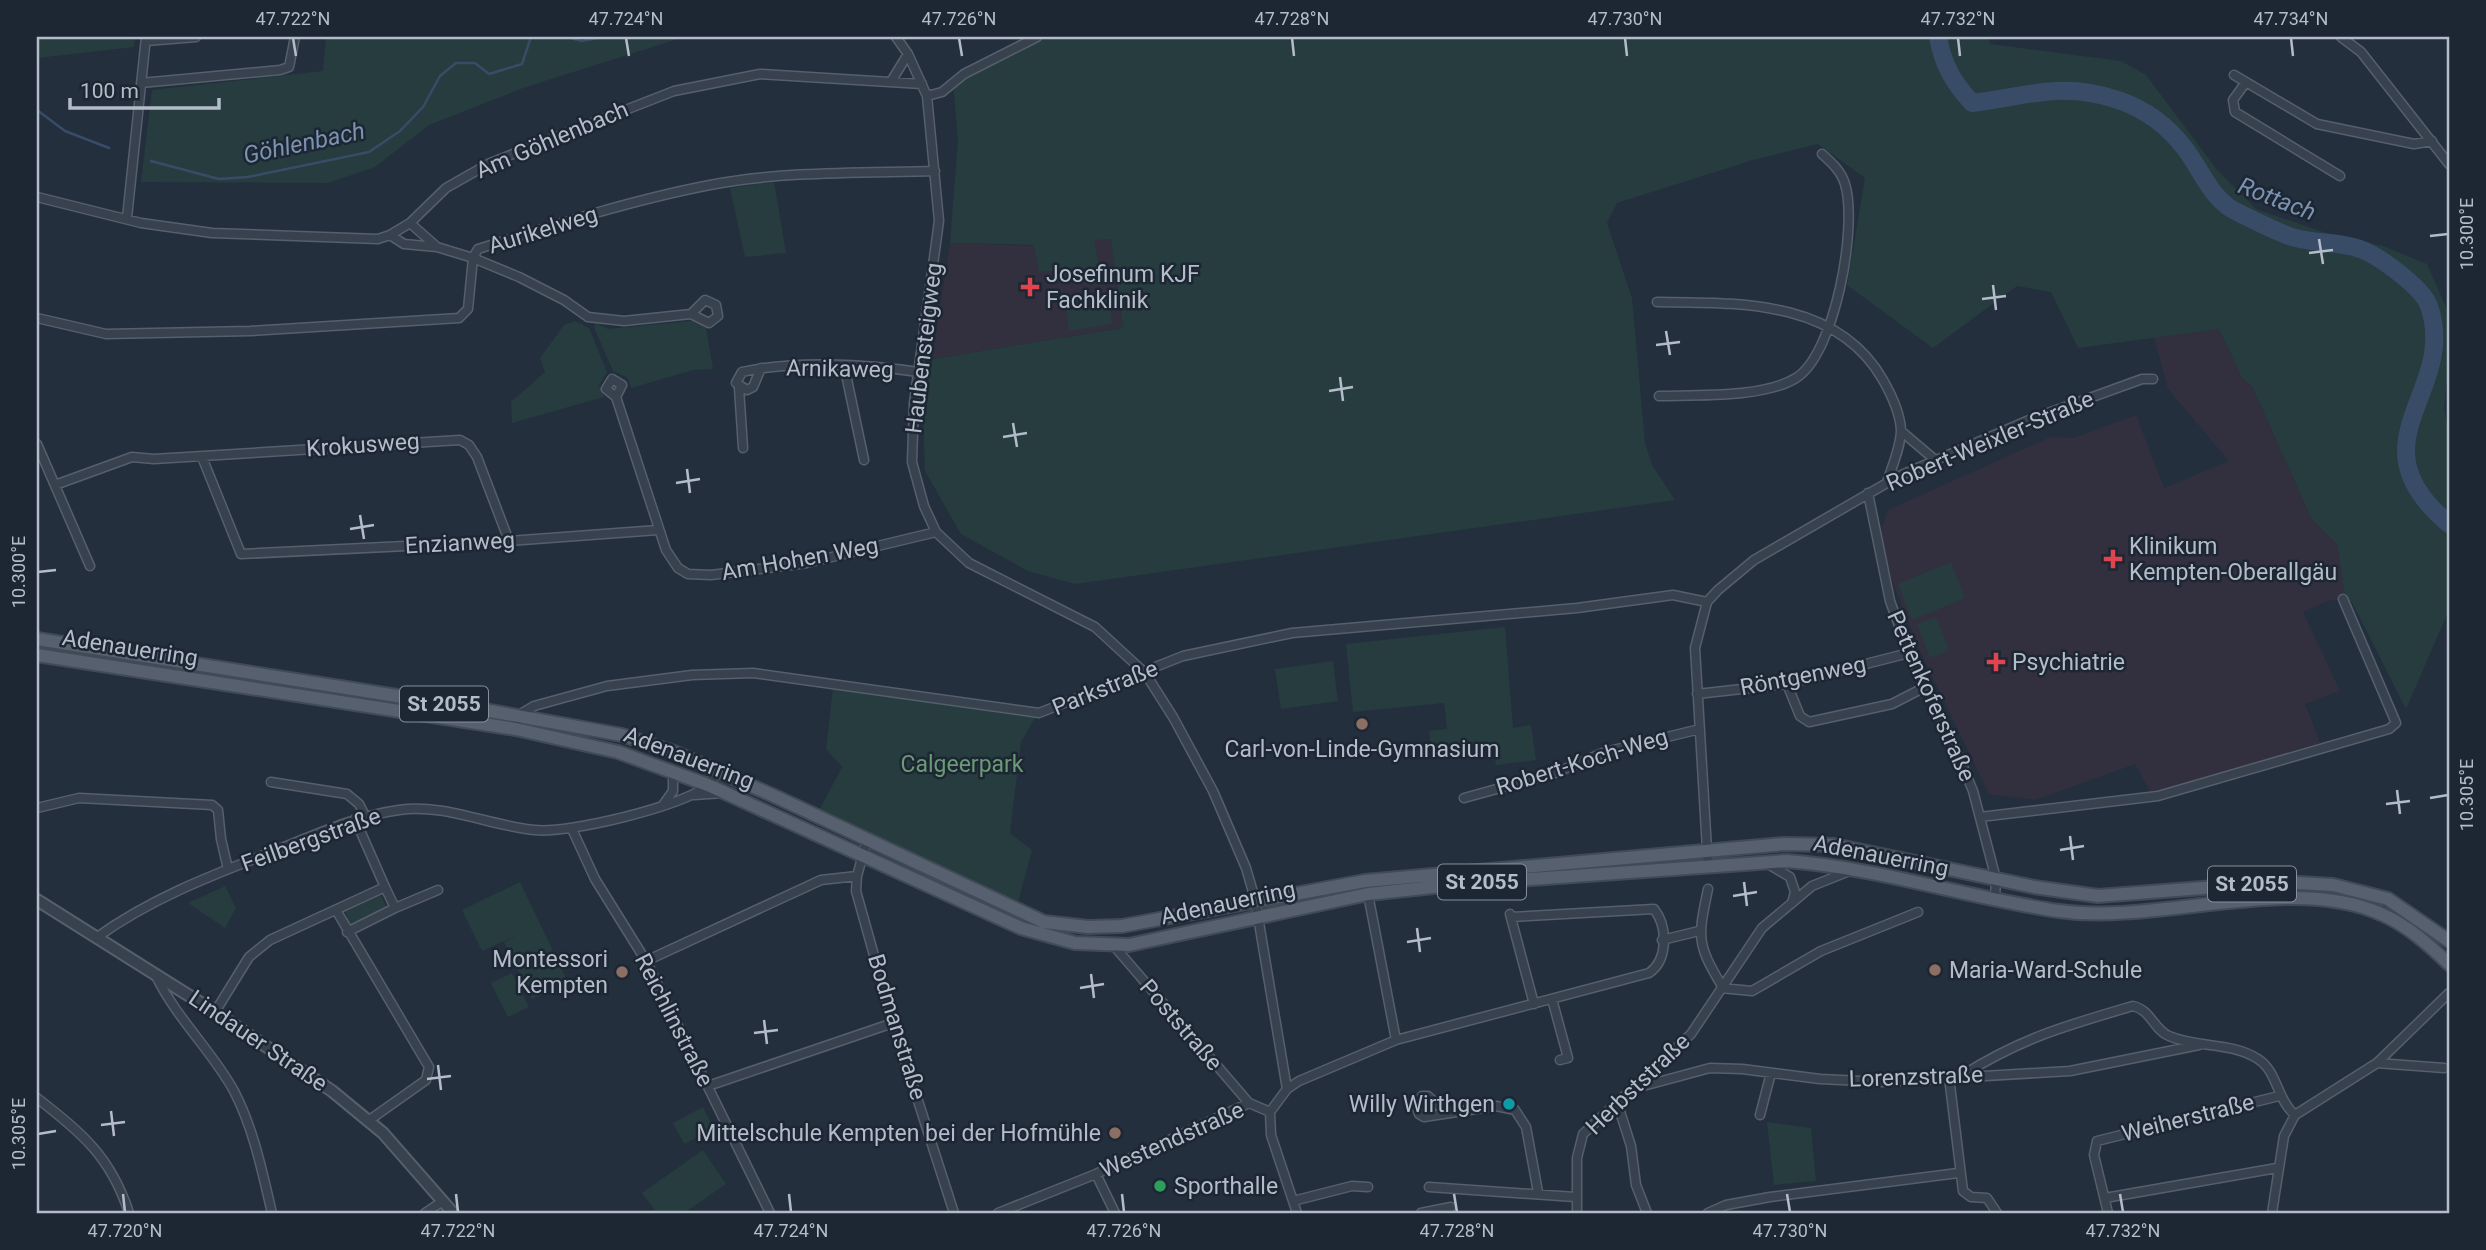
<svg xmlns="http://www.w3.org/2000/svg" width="2486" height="1250" font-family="Roboto,sans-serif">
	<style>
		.medical { fill: #32303f }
		.green { fill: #263c3f }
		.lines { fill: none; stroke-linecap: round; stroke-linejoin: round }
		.stream { stroke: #394c67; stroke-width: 2.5 }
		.river { stroke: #394c67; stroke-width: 18 }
		.minor-casing { stroke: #565f6c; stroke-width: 11 }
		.tertiary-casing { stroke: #565f6c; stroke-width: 14 }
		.primary-casing { stroke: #414a57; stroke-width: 16 }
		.minor { stroke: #38414e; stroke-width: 8 }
		.tertiary { stroke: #38414e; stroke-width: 10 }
		.primary { stroke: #56606e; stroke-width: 12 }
		.ticks { fill: none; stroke: #b4bcc9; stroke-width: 2.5 }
		.health-dot { fill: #e0444e; stroke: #1d2633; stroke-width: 2.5 }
		.education-dot { fill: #8d6e63; stroke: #1d2633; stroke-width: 2.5 }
		.culture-dot { fill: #0f9aa8; stroke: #1d2633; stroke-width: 2.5 }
		.leisure-dot { fill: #2e9e5b; stroke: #1d2633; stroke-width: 2.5 }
		.labels { text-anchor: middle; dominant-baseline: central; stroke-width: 5; stroke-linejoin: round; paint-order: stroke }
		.shield { fill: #1d2633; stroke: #878f9c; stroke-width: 2 }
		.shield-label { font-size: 21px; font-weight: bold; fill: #b4bcc9 }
		.street-label { font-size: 23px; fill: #b4bcc9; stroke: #1d2633 }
		.poi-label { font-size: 23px; fill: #b4bcc9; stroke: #1d2633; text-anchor: start }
		.park-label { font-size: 23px; fill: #6b9a76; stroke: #1d2633 }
		.water-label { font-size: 24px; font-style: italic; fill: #7c92b1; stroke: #1d2633 }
		.neatline { fill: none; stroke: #b4bcc9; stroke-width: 2.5 }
		.ticks-label { font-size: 18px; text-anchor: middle; fill: #b4bcc9 }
	</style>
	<rect width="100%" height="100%" fill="#242f3e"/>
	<path class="medical" d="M1111 238 1123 328 932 359 950 243 1028 246Z
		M2219 329 2242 378 2252 386 2312 520 2337 544 2345 595 2343 599 2327 601 2303 612 2340 691 2305 704 2320 743 2151 793 2135 764 2035 800 1989 794 1920 651 1892 580 1880 533 1888 510 2051 437 2074 438 2136 415 2164 488 2229 461 2168 389 2154 337Z"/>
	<path class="green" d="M37 37H135L134 47 37 58Z
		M326 37H684L526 87 429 125 375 167 328 183 141 182 152 90 323 71Z
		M1047 37H1989L1990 44 2121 61 2146 75 2218 171 2256 209 2323 232 2383 246 2427 264 2449 314V364L2444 408 2449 435V610L2406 709 2353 604 2345 595 2337 544 2312 520 2252 386 2242 378 2219 329 2078 348 2051 292 2017 286 1933 348 1847 285 1865 178 1818 144 1753 160 1617 203 1607 223 1632 298 1645 443 1652 465 1675 500 1075 584 1028 571 961 534 925 471 923 411 932 359 1123 328 1111 239 1094 240 1103 286 1084 284 1078 269 1039 272 1034 245 950 243 958 140 953 83Z
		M774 182 786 253 745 257 730 188Z
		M1108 293 1112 324 1069 331 1065 300Z
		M575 321 589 328 607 372 599 385 604 397 512 423 511 402 545 372 540 358 564 325Z
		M692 321 706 328 713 369 693 370 631 388 628 378 613 371 595 330V323L608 329Z
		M1951 562 1965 598 1912 620 1898 584Z
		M1936 617 1949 650 1930 658 1917 624Z
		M1505 627 1513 728 1531 725 1536 760 1496 765 1493 744 1431 751 1429 731 1447 729 1444 703 1353 712 1346 644Z
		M1333 661 1338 701 1281 709 1275 669Z
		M833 688 1035 718 1021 742 1010 833 1032 850 1018 902 820 809 842 767 826 749Z
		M520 882 568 982 532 999 504 942 517 935 482 951 462 910Z
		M225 886 236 908 225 928 188 903Z
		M381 895 387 908 350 924 345 911Z
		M512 973 529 1007 508 1017 491 983Z
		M703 1107 714 1129 684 1144 673 1123Z
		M1767 1122 1811 1128 1816 1181 1774 1185Z
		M703 1150 726 1184 684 1213H657L642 1193Z"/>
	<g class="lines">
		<path class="stream" d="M568 37 581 41 604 37
			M37 110 65 131 109 148
			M151 161 219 179 248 177 369 152 400 131 423 107 440 76 456 63H475L489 74 522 64 531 37"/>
		<path class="river" d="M1938 37C1943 65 1953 82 1972 103 2029 96 2062 81 2118 100 2145 109 2169 127 2186 150 2203 173 2212 201 2239 213 2256 221 2274 231 2292 237 2314 244 2339 241 2360 249 2378 255 2423 288 2429 306 2459 392 2349 441 2449 524"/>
		<g class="minor-casing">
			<path id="minor" d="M896 37 908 54 927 96 939 221 914 403 912 462 924 506 936 532 969 563 1095 627 1145 673 1173 717 1213 791 1246 868 1255 899 1287 1089
				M2341 37 2361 52 2449 164
				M146 41 196 37
				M2234 75 2317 124 2414 144 2432 141
				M892 80 908 54
				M2246 82 2233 100 2235 112 2340 176
				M141 83 280 70 289 67 295 37
				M927 96 942 92 964 74 1037 37
				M37 197 141 223 212 233 378 239 390 235 410 223 446 188 490 163 674 91 760 74 922 84
				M127 218 146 37
				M410 223 437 247
				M390 235 404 244 437 247 473 258 519 277 564 300 588 317 624 321 691 314 709 323 718 316 716 305 705 300 691 314
				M1657 302C1738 303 1837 299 1883 380 1891 394 1900 413 1901 430 1901 446 1892 467 1887 482
				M37 318 106 334 250 331 459 318 468 309 473 258 478 249C554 225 632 200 710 185 783 171 861 173 935 171
				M844 365 864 460
				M761 368 753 387 747 390 736 383 742 372C794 360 866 364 918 372
				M739 388 743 448
				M1659 396C1697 395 1764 398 1796 378 1835 354 1858 226 1845 184 1841 171 1832 163 1822 154
				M616 397 622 385 612 379 606 389 616 397 666 550 678 568 688 574 711 575 807 563 936 532
				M1901 431 1934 459
				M37 444 90 566
				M202 457 241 554 509 541 658 530
				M55 485 132 457 154 459 460 440 469 445 477 457 509 541
				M1868 493 1890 601 1909 653 1952 740 1973 791 1996 879 1995 899
				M1787 684 1800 716 1809 722 1892 704 1925 687
				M1697 694 1787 684 1909 653
				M516 729 519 715 534 706 607 686 692 675 753 673 1039 713 1183 656 1292 633 1577 608 1673 595 1707 602
				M271 782 347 794 359 804 365 816
				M694 795 723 793
				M1464 798 1555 773 1605 752 1700 729
				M663 805 673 791V770
				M37 808 79 798 212 805 218 810 221 839 228 869
				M1980 817 2158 796 2389 729 2396 723 2343 599
				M355 819 385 887
				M572 829 595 879 646 961 770 1213
				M867 840 857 876 856 891 893 1023 954 1213
				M1768 864 1790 877 1795 892 1792 903
				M1708 866 1695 648 1707 602 1718 590 1754 560 1899 476 2029 420 2142 379H2153
				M1708 889C1698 937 1696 943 1722 986
				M1368 894 1396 1040
				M395 908 438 890
				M336 910 429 1067 426 1080 368 1121
				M1510 914 1534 1004
				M96 938C151 898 215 874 277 850 317 834 356 816 399 810 444 803 490 826 535 830 567 834 685 806 708 785 712 781 714 775 717 771
				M1662 940 1699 931
				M1114 946 1249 1103 1270 1112
				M646 961 821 880 857 876
				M156 976C177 1019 212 1051 234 1091 254 1130 262 1171 272 1213
				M1721 988 1752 991 1821 951 1918 912
				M1552 999 1568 1058 1560 1060
				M215 1012 249 957 270 940 385 887 395 908 347 932
				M2377 1063 2444 1068
				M1963 1075C2021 1038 2068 1025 2133 1006 2151 1010 2154 1030 2169 1036 2197 1048 2232 1042 2258 1059 2278 1072 2276 1098 2295 1115
				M1949 1077 1963 1191 1971 1197 1987 1198 1997 1213
				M708 1086 893 1023
				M1632 1089 1710 1068 1742 1069 1820 1079 1883 1082 2070 1071 2199 1045
				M37 1098C82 1133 111 1157 129 1213
				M1617 1102 1631 1146 1636 1185 1647 1213
				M1270 1112 1287 1089 1299 1081 1396 1040 1649 973C1668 960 1668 927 1654 909L1511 917
				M1270 1112 1271 1135 1297 1213
				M1447 1113 1428 1096H1422L1416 1105 1419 1114 1424 1117 1496 1106 1515 1110 1526 1127 1538 1192
				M1760 1115 1771 1073
				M1096 1174 1115 1213
				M1429 1187 1575 1197
				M2105 1198 2277 1168
				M1293 1201 1352 1186 1368 1187
				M425 1213 443 1201
				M998 1213 1096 1174 1249 1103
				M1421 1213 1451 1207
				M1577 1213V1158L1583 1134 1691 1034 1762 928 1812 886 1847 872
				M1708 1213 1726 1205 1770 1197 1958 1173
				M2108 1213 2094 1155 2097 1141 2279 1096
				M2272 1213 2284 1136 2295 1115 2377 1063 2449 993"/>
		</g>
		<g class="tertiary-casing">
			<path id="tertiary" d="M37 900 215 1012 332 1091 383 1133 453 1213"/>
		</g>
		<g class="primary-casing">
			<path id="primary" d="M37 639 479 709 622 735 674 752 772 795 1044 922 1088 927 1122 926 1365 881 1784 844 1834 845 2034 887 2098 896 2281 882 2333 885 2388 899 2449 941
				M37 655 516 729 618 752 708 785 1021 928 1075 943 1129 945 1368 894 1461 884 1787 861C1879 868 1968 898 2059 911 2159 925 2292 873 2381 914 2407 925 2429 945 2449 964"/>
		</g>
		<use href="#minor" class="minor"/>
		<use href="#tertiary" class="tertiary"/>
		<use href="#primary" class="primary"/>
	</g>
	<path class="ticks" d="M293 38 296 56M626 38 629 56M959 38 962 56M1292 38 1294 56M1625 38 1627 56M1958 38 1960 56M2291 38 2293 56M2430 236 2448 234M2319 239 2323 264M2309 253 2333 250M1993 285 1996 310M1982 299 2006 296M1666 331 1670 355M1656 345 1680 342M1340 377 1343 401M1329 391 1353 387M1013 423 1017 447M1003 437 1027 433M687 469 690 493M676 483 700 479M360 515 364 539M350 529 374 525M38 572 56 570M2397 790 2400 814M2430 798 2448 795M2386 804 2410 801M2070 836 2073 860M2060 850 2084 846M1744 882 1747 906M1733 896 1757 892M1417 928 1420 952M1407 942 1431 938M1091 974 1094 998M1080 988 1104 984M764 1020 767 1044M754 1033 778 1030M438 1065 441 1090M427 1079 451 1076M111 1111 114 1136M101 1125 125 1122M38 1134 56 1131M123 1194 125 1212M456 1194 458 1212M789 1194 791 1212M1122 1194 1124 1212M1454 1194 1457 1212M1787 1194 1790 1212M2120 1194 2123 1212"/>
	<g class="health-dot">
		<path d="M1026.5 276.5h7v7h7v7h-7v7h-7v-7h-7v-7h7z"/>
		<path d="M2109.5 548.5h7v7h7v7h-7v7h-7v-7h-7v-7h7z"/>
		<path d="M1992.5 651.5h7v7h7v7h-7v7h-7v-7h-7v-7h7z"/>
	</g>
	<g class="education-dot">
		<circle cx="1362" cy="724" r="7"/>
		<circle cx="1935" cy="970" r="7"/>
		<circle cx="622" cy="972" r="7"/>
		<circle cx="1115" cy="1133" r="7"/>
	</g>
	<circle class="culture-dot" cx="1509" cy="1104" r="7"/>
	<circle class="leisure-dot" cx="1160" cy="1186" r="7"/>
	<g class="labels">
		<g class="shield">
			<rect x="400" y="686.5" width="88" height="35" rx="5"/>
			<rect x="1438" y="864.5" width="88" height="35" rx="5"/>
			<rect x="2208" y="866.5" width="88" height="35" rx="5"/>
		</g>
		<g class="shield-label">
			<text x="444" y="704">St 2055</text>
			<text x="1482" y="882">St 2055</text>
			<text x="2252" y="884">St 2055</text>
		</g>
		<g class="street-label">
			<text transform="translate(552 140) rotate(-23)">Am Göhlenbach</text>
			<text transform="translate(543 230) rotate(-17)">Aurikelweg</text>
			<text transform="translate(924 348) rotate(-83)">Haubensteigweg</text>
			<text transform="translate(840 369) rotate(1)">Arnikaweg</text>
			<text transform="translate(1990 441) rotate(-23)">Robert-Weixler-Straße</text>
			<text transform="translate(363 445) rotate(-4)">Krokusweg</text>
			<text transform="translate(460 543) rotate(-3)">Enzianweg</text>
			<text transform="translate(800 559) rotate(-10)">Am Hohen Weg</text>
			<text transform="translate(130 648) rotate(9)">Adenauerring</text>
			<text transform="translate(1803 676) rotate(-11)">Röntgenweg</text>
			<text transform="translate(1105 688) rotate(-22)">Parkstraße</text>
			<text transform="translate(1931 696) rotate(66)">Pettenkoferstraße</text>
			<text transform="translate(689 758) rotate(21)">Adenauerring</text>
			<text transform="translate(1582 762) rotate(-17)">Robert-Koch-Weg</text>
			<text transform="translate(311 840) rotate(-20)">Feilbergstraße</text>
			<text transform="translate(1881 856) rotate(11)">Adenauerring</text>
			<text transform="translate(1228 903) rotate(-12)">Adenauerring</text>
			<text transform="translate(674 1020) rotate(63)">Reichlinstraße</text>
			<text transform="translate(1181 1025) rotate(49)">Poststraße</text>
			<text transform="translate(897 1027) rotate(73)">Bodmanstraße</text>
			<text transform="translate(258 1041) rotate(34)">Lindauer Straße</text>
			<text transform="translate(1916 1077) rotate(-2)">Lorenzstraße</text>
			<text transform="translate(1638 1084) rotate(-44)">Herbststraße</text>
			<text transform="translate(2188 1118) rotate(-14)">Weiherstraße</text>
			<text transform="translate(1172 1140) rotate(-24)">Westendstraße</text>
		</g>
		<g class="poi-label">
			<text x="1046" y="274">Josefinum KJF<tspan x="1046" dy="26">Fachklinik</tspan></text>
			<text x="2129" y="546">Klinikum<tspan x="2129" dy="26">Kempten-Oberallgäu</tspan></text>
			<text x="2012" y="662">Psychiatrie</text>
			<text x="1362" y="749" text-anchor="middle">Carl-von-Linde-Gymnasium</text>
			<text x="608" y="959" text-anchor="end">Montessori<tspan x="608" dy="26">Kempten</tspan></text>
			<text x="1949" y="970">Maria-Ward-Schule</text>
			<text x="1495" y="1104" text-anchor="end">Willy Wirthgen</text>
			<text x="1101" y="1133" text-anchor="end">Mittelschule Kempten bei der Hofmühle</text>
			<text x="1174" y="1186">Sporthalle</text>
		</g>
		<g class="park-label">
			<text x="962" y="764">Calgeerpark</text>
		</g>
		<g class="water-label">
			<text transform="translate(304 143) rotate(-12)">Göhlenbach</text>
			<text transform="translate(2277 199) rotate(21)">Rottach</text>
		</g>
	</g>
	<rect width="2486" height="1250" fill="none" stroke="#1d2633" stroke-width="77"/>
	<path d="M70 98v10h149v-10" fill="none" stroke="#b4bcc9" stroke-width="3.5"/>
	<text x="80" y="98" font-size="21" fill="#b4bcc9" stroke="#1d2633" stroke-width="5" paint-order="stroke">100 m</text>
	<rect x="38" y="38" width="2410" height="1174" class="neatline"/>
	<g class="ticks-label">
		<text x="293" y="25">47.722°N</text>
		<text x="626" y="25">47.724°N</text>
		<text x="959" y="25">47.726°N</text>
		<text x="1292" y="25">47.728°N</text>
		<text x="1625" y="25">47.730°N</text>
		<text x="1958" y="25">47.732°N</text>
		<text x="2291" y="25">47.734°N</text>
		<text transform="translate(2467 234) rotate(-90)" y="6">10.300°E</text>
		<text transform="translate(19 572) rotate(-90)" y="6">10.300°E</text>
		<text transform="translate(2467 795) rotate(-90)" y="6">10.305°E</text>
		<text transform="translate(19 1134) rotate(-90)" y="6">10.305°E</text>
		<text x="125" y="1237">47.720°N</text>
		<text x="458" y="1237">47.722°N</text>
		<text x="791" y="1237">47.724°N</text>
		<text x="1124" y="1237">47.726°N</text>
		<text x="1457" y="1237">47.728°N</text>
		<text x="1790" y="1237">47.730°N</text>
		<text x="2123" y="1237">47.732°N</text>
	</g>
</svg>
